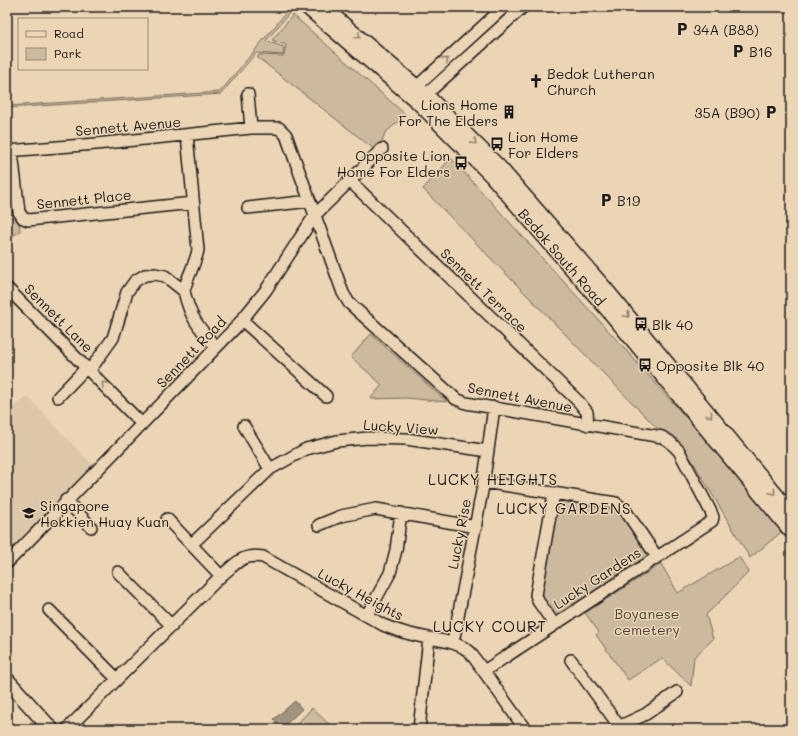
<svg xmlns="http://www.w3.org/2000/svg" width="798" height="736" font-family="Mali,sans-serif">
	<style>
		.built { fill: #dcc7a9 }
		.green { fill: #cdba9e; stroke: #746b5d }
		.water { fill: #a1937e; stroke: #6c6357 }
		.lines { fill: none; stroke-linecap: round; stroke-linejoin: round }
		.minor-casing { stroke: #1c1c1c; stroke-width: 14 }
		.major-casing { stroke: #1c1c1c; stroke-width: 17 }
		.minor { stroke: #ebd5b4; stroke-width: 11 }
		.major { stroke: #ebd5b4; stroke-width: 14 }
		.oneway { stroke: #8e8270 }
		.labels { text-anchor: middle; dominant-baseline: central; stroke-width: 3; stroke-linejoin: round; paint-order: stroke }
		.poi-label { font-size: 14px; fill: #1c1c1c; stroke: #ebd5b4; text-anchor: start }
		.street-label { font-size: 14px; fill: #1c1c1c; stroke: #ebd5b4 }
		.park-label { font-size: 14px; fill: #48443c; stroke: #ebd5b4 }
		.neighbourhood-label { font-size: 15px; letter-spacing: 1px; fill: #1c1c1c; stroke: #ebd5b4 }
	</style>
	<rect width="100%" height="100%" fill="#ebd5b4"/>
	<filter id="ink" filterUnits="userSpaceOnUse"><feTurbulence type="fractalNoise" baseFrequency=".025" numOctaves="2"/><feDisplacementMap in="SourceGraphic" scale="8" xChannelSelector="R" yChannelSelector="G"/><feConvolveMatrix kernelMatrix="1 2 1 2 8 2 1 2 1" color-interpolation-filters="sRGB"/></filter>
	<g filter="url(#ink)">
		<path class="built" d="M27 396 95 468 7 557V413Z"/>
		<path class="green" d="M290 8 292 10 266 41 284 47 283 55 256 53 221 94 7 108V106L220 92Z
			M293 15 406 115 385 133 381 144 374 149 257 57 259 55 284 56 286 45 272 40Z
			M11 156 20 231 13 236 7 231V157Z
			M451 158 625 349 785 529 750 558 693 462 675 437 657 428 423 189Z
			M371 334 447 402 406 398 370 399 382 385 351 357Z
			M556 496 610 505 623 513 650 557 557 619 539 593Z
			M739 557 749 572 706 615 713 639 694 657 691 686 662 658 628 680 596 635 599 632 585 613 661 564 678 593Z
			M312 708 334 729H292Z"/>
		<path class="water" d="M295 701 302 709 282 728 274 719Z"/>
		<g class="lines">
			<g class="minor-casing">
				<path id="minor" d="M412 91 504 7
					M248 94 251 128
					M421 99 523 7
					M7 151 96 144 251 128H279L286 135 343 293 349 303 456 399 466 403 662 437 669 441 679 451 711 512 713 517 712 521 484 671
					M12 152 19 212 23 218 28 220 193 203
					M350 181 579 402 587 412 588 425
					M248 208 310 201
					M7 288 142 424
					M184 291C187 277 195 265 198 250L187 135
					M242 320 326 396
					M90 370 113 338 127 292 135 281 145 275 155 274 165 276 184 291C190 318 199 328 216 347
					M58 397 87 367
					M244 426 270 469
					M484 482 616 503 625 510 657 557
					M554 493 536 595 538 601 554 624
					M66 500 91 527
					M167 519 221 576
					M319 525 341 516 376 509 476 527
					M192 544 270 469 306 449 337 441 368 438 406 439 488 451
					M7 563 237 326 266 290 315 215 382 149
					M118 572 172 626
					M49 610 117 679
					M367 615 390 573 396 550 401 513
					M453 643 483 486 494 407
					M571 660 619 726
					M67 729 221 576C236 564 242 553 263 557L383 625C397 631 412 635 428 638 443 641 458 642 470 652L525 729
					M419 729 429 638
					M614 729 646 714 677 692"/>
			</g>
			<g class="major-casing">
				<path id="major" d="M307 7 418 102 491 175 613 316 791 531
					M323 7 426 95 499 167 602 285 791 513
					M7 680 51 729"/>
			</g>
			<use href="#minor" class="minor"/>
			<use href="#major" class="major"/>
		</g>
		<defs><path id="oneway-chevron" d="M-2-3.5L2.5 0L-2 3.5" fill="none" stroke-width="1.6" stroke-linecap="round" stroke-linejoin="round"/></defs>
		<g class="oneway">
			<use href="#oneway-chevron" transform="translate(358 36) rotate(40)"/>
			<use href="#oneway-chevron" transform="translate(446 60) rotate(-42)"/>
			<use href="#oneway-chevron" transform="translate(474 142) rotate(45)"/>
			<use href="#oneway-chevron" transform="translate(627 315) rotate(50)"/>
			<use href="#oneway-chevron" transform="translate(104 384) rotate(-134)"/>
			<use href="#oneway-chevron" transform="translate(710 415) rotate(50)"/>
			<use href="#oneway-chevron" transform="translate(773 492) rotate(50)"/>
		</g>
	</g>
	<defs>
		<g id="parking-bare" transform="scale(1.08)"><path d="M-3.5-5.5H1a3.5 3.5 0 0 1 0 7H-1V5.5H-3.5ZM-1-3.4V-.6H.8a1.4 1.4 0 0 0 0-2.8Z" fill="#1c1c1c" stroke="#ebd5b4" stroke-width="2.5" paint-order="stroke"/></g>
		<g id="church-bare" transform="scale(1.08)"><path d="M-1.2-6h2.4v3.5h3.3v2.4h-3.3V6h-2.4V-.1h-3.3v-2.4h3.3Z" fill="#1c1c1c" stroke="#ebd5b4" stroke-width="2.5" paint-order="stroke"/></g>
		<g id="building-bare" transform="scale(1.08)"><path d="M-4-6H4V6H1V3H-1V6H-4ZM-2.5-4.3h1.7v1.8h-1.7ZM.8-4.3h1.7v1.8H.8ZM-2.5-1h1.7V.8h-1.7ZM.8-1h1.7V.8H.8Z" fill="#1c1c1c" stroke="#ebd5b4" stroke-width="2.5" paint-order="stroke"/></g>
		<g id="bus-bare" transform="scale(1.08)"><path d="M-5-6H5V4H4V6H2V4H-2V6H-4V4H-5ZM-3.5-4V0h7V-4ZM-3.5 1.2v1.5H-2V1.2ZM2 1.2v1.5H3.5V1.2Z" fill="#1c1c1c" stroke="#ebd5b4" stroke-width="2.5" paint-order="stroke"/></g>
		<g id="school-bare" transform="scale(1.08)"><path d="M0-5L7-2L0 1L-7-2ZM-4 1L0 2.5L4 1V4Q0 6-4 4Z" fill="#1c1c1c" stroke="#ebd5b4" stroke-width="2.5" paint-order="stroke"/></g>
	</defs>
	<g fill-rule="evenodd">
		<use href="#parking-bare" x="682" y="29"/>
		<use href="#parking-bare" x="738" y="51"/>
		<use href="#church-bare" x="536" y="81"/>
		<use href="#building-bare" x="509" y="112"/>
		<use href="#parking-bare" x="771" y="112"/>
		<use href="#bus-bare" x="497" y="144"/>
		<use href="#bus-bare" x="461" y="163"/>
		<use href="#parking-bare" x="606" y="200"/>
		<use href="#bus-bare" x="641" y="324"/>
		<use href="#bus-bare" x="645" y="365"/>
		<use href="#school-bare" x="29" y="513"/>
	</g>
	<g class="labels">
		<g class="poi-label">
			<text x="693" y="29">34A (B88)</text>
			<text x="749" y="51">B16</text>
			<text x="547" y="73">Bedok Lutheran<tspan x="547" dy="16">Church</tspan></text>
			<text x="498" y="104" text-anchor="end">Lions Home<tspan x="498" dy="16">For The Elders</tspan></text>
			<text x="760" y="112" text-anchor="end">35A (B90)</text>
			<text x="508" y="136">Lion Home<tspan x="508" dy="16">For Elders</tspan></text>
			<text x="450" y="155" text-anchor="end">Opposite Lion<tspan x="450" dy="16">Home For Elders</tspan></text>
			<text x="617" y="200">B19</text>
			<text x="652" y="324">Blk 40</text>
			<text x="656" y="365">Opposite Blk 40</text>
			<text x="40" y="505">Singapore<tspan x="40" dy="16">Hokkien Huay Kuan</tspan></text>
		</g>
		<g class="street-label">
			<text transform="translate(128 126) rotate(-5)">Sennett Avenue</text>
			<text transform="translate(84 199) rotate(-6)">Sennett Place</text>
			<text transform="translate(562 257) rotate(49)">Bedok South Road</text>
			<text transform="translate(484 290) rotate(44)">Sennett Terrace</text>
			<text transform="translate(59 318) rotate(45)">Sennett Lane</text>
			<text transform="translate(191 352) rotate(-46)">Sennett Road</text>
			<text transform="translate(520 397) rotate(11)">Sennett Avenue</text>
			<text transform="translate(401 427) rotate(4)">Lucky View</text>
			<text transform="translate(459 534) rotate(-79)">Lucky Rise</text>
			<text transform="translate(597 578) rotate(-33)">Lucky Gardens</text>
			<text transform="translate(361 594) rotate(28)">Lucky Heights</text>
		</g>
		<g class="park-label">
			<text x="647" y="613">Boyanese<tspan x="647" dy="16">cemetery</tspan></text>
		</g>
		<g class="neighbourhood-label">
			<text x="493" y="479">LUCKY HEIGHTS</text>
			<text x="564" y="508">LUCKY GARDENS</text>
			<text x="490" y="626">LUCKY COURT</text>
		</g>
	</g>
	<rect width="798" height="736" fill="none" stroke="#ebd5b4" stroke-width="24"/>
	<rect x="12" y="12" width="774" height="712" fill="none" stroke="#1c1c1c" stroke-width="1.5" filter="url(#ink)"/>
	<rect x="18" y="18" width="130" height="52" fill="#ebd5b4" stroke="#988b77"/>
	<rect x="26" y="31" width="20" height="6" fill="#ebd5b4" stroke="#988b77"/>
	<text x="54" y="38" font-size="12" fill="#1c1c1c">Road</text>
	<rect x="26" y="48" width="20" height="12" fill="#cdba9e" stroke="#988b77"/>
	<text x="54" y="58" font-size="12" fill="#1c1c1c">Park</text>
</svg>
